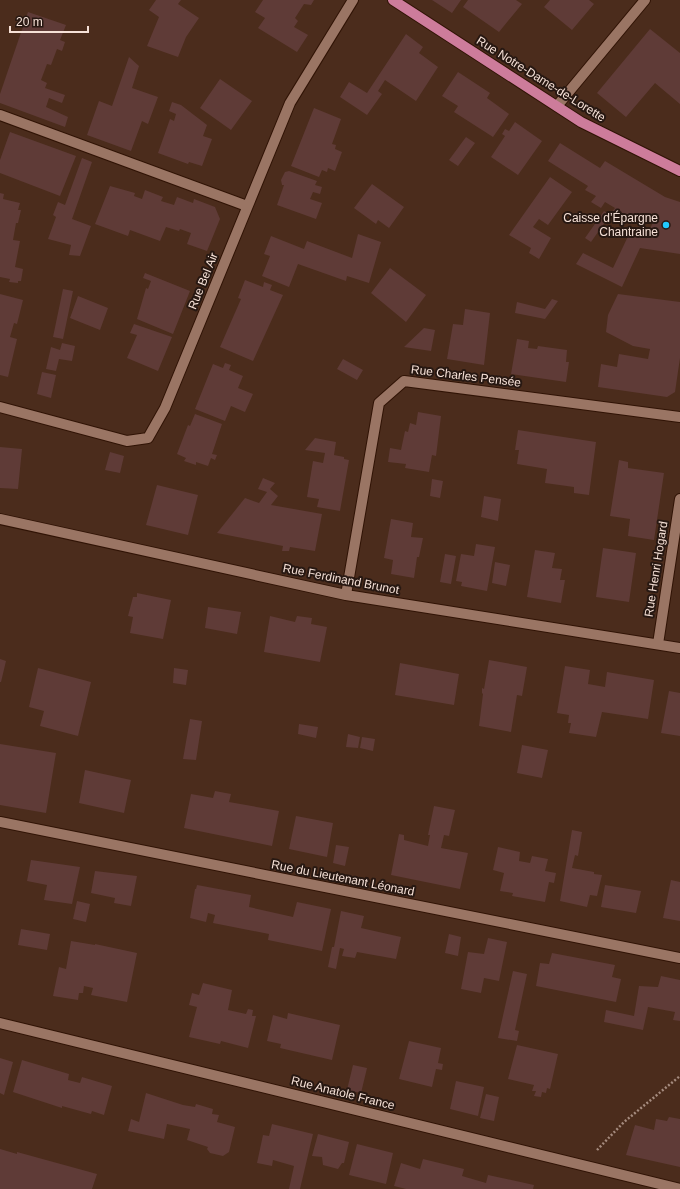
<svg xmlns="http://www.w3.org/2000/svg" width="680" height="1189" font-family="Arial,sans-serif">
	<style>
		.building { fill: #5f3b37 }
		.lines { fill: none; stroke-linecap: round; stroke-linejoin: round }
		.minor-casing { stroke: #301305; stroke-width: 12 }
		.major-casing { stroke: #301305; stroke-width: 12 }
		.path { stroke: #a58b7e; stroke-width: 2.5; stroke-dasharray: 2 2; stroke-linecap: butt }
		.minor { stroke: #9a7564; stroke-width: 10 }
		.major { stroke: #cd7c9b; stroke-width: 10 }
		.poi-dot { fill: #21c9fd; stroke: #271812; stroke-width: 1.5 }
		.labels { text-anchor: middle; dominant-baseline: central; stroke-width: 4; stroke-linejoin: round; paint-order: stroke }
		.street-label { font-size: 12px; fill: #f6e1d7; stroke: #271812 }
		.poi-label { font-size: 12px; fill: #f6e1d7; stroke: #271812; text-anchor: end }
	</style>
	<rect width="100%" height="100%" fill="#4b2c1c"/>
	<path class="building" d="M156 0H181L178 4 199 18 186 37 178 57 147 46 159 17 149 10Z
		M263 0H314L311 5 304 4 295 18 298 21 294 27 308 35 297 52 258 28 265 18 255 12Z
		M432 0H461L452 13Z
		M468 0H516L522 4 499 32 463 7Z
		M550 0H589L594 4 572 30 544 7Z
		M28 12 66 25 60 40 65 42 62 51 57 49 51 65 47 64 41 80 47 83 45 88 65 95 62 103 49 98 46 107 68 117 65 127 0 103V94Z
		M650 29 680 53V104L655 83 626 117 597 93Z
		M406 34 423 47 419 53 438 67 416 101 385 80 378 91 382 94 367 115 340 97 349 82 367 93Z
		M129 57 139 66 132 88 158 97 148 124 142 121 131 151 87 135 99 101 112 106Z
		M458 72 490 93 487 98 509 114 493 137 454 112 458 106 442 96Z
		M220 79 252 101 231 130 200 108Z
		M172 102 181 105 207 125 203 136 212 139 202 166 189 162 188 164 158 153 170 119 174 121 176 114 169 111Z
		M314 108 341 119 332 144 336 145 335 149 342 152 335 171 328 168 327 172 322 170 319 177 291 166Z
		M515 122 542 141 518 175 491 157 505 136 502 134 505 129 509 131Z
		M10 132 76 156 60 196 0 173V160Z
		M466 137 475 143 458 166 449 160Z
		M560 143 600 168 605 161 665 197 680 202V254L640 248 622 287 576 264 583 253 613 268 631 230 637 228 647 234 657 215 652 213 648 222 640 224 619 211 615 217 610 214 615 208 605 202 601 208 591 202 596 196 585 190 588 186 548 161Z
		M82 158 92 162 72 219 91 226 80 256 69 255 71 245 48 239 56 217 53 215 58 202 65 205Z
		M289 171 317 181 315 185 322 187 320 194 313 192 310 199 322 203 316 219 277 205 284 185H282L281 180 285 172Z
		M550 177 572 192 548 225 539 219 533 227 551 238 539 259 529 253 531 248 509 235Z
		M372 184 404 207 389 228 378 220 376 224 354 208Z
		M110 186 135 193 134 196 142 199 145 190 163 197 161 201 174 205 177 197 193 203 194 199 215 207 220 219 207 251 187 244 191 233 180 229 179 231 166 227 160 241 130 230 128 236 95 224Z
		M0 193 4 194 3 199 20 203 18 210H21L18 223H16L13 240 20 241 15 267 23 269 21 281H18V283L9 282 10 279 0 277Z
		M604 211 610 215 591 242 585 238Z
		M358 234 381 242 369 283 347 276 346 281 298 264 289 287 262 276 270 256 264 254 271 236 304 249 307 241 352 258Z
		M390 268 426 295 406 322 371 293Z
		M145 273 190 291 173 334 137 319 146 288 148 289 151 281 143 278Z
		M245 280 263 287 264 282 272 285 270 290 283 295 253 361 220 347 241 299 238 298Z
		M63 289 73 291 63 339 53 337Z
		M0 294 23 300 17 324 14 323 10 337 17 339 8 377 0 375Z
		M618 294 680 302V358L675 392 667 397 598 387 601 364 617 367 619 354 648 359 650 349 633 346 606 332 608 315Z
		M78 296 108 308 100 330 70 318Z
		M552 299 558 301 545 319 515 313 517 302 545 309Z
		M465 309 490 313 484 365 447 359 453 324 463 325Z
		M134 324 172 337 158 371 127 358 137 335 130 333Z
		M424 328 435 330 431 351 404 347Z
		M517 339 529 341 528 348 537 349 538 346 567 350 566 362H569L566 382 511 374Z
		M62 343 75 346 72 361 59 359 56 371 46 369 51 347 60 350Z
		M343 359 363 370 357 380 337 369Z
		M225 363 231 365 229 370 243 376 238 388 253 394 245 412 231 406 225 421 195 409 213 364 223 368Z
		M42 372 56 375 51 398 37 394Z
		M418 412 441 416 436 456 432 455 429 472 405 468 406 464 388 462 390 448 401 450 405 431 408 432 410 423 416 425Z
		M195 414 222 424 212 454 217 455 215 460 211 458 208 466 196 462V465L184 461 186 458 177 454 188 425 190 426Z
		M518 430 596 442 589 495 574 493V487L545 483 547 469 517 464 519 450H515Z
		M315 438 336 442 334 455 344 457V459L349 460 340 511 317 507 319 499 307 497 313 461 323 463 325 453 305 450Z
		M0 447 22 449 18 489 0 488Z
		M110 452 124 456 120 473 105 470Z
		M619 460 628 462V468L664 473 654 540 628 536 630 519 610 516Z
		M263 478 275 483 270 489 278 496 271 505 322 514 315 551 290 547 289 551H282L283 546 217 533 245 498 259 503 267 492 258 489Z
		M432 479 443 481 440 498 430 496Z
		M157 485 198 495 188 535 146 525Z
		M484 496 501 499 498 521 481 517Z
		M391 519 413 523 411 537 423 538 419 557H417L414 578 391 574 393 560 384 558Z
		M476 544 495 547 487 591 461 586 462 582 456 581 461 554 474 556Z
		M603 548 636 553 629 602 596 597Z
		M535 550 555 553 552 568 562 569 560 580H565L561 603 527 597Z
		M445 554 456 556 451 584 440 582Z
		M495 562 510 565 506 586 492 583Z
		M137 593 171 600 163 639 130 633 133 617 128 616 133 597H137Z
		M208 607 241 612 237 634 205 628Z
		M270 616 295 622 297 616 312 618 311 624 327 627 320 662 264 652Z
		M0 659 6 661 1 682H0Z
		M489 660 527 667 522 696 517 695 511 732 479 726 483 694 482 693V688L484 689Z
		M400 663 459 674 454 705 395 695Z
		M565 666 590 670 588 684 605 687 607 672 654 680 648 719 602 712 596 737 569 733 571 723H568L569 715 557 713Z
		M38 668 91 682 78 736 40 726 44 711 29 707Z
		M174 668 188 670 186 685 173 683Z
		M669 691 680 693V736L661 733Z
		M190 719 202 721 196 760 183 759Z
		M299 724 318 727 316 738 298 734Z
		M348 734 360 737 358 748 346 747Z
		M362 737 375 739 373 751 360 748Z
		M0 744 56 753 46 813 0 805Z
		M522 745 548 750 542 778 517 773Z
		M85 770 131 780 124 813 79 803Z
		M215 791 231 794 229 802 279 811 272 846 184 828 191 794 213 798Z
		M434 806 455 810 449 836 444 835 441 848 468 853 460 889 391 875 399 834 404 835V840L428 846 430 835H428Z
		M296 816 333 823 327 857 289 849Z
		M572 830 582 832 578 856 575 855 572 868 594 872V874L602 875 597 896 590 895 587 907 560 901Z
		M336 845 349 847 345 866 333 863Z
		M498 847 520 852 519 861 530 863 532 856 548 859 545 871 556 873 554 883 549 882 545 902 512 896 513 893 500 891 504 873 493 870Z
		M31 860 80 867 72 904 44 900 47 885 27 881Z
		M95 871 137 876 131 906 114 903 115 898 91 893Z
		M671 880 680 882V921L663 918Z
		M197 885 251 895 249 907 293 917 297 902 331 909 322 951 268 940 269 934 213 923 215 915 208 913 206 922 190 918 195 889H196Z
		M605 885 641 891 636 913 601 907Z
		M77 901 90 904 86 922 73 919Z
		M341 911 364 916 361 928 401 937 396 959 357 952 355 958 342 956 344 949 340 948 336 969 328 967 332 947H334Z
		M21 929 50 934 47 950 18 945Z
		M449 934 461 937 458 956 445 953Z
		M488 938 507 942 499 981 484 978 481 993 461 989 468 952 484 954Z
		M71 941 95 945V944L137 953 127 1002 91 995 93 988 84 986 83 993H79L78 1000 53 996 59 967 66 969Z
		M552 953 615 965 612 977 621 979 616 1002 536 986 540 963 549 964Z
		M513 971 527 974 515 1030 519 1031 517 1041 498 1038Z
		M661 976 680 980V1021L673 1020 675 1012 648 1007 643 1030 604 1022 606 1010 634 1016 639 986 658 987Z
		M203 983 232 990 228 1010 246 1014 248 1009 253 1010 252 1016H256L248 1048 221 1041 220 1044 189 1037 197 1007 189 1005 192 993 199 995Z
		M288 1013 340 1025 332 1060 280 1048 281 1044 267 1041 273 1015 287 1019Z
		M409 1041 441 1048 438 1063 443 1064 442 1070 436 1069 432 1087 399 1079Z
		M517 1045 558 1054 550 1089 547 1088 546 1093 542 1092 541 1097 534 1096 536 1091H532L534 1085 508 1079Z
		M0 1058 13 1062 4 1095 0 1093Z
		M22 1060 69 1074 68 1080 80 1083 82 1077 112 1086 104 1115 92 1111 91 1114 62 1106V1108L13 1092Z
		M353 1065 367 1068 361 1093 347 1090Z
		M456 1081 484 1087 478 1116 450 1109Z
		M146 1093 183 1105 195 1107 196 1104 213 1109 212 1114 219 1115 217 1122 235 1127 229 1152 223 1156 210 1153 207 1149 208 1147 187 1140 190 1129 167 1124 164 1139 128 1131 131 1119 139 1122Z
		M486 1094 499 1097 494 1121 480 1118Z
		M669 1117 680 1119V1167L626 1155 635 1125 654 1130 656 1119 667 1121Z
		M272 1124 313 1134 300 1189H289L294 1166 273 1160 272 1166 257 1163 263 1135 269 1136Z
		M318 1134 349 1142 344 1163H342L338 1169 323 1165 322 1157 312 1156Z
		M357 1144 393 1153 386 1184 349 1175Z
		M0 1149 17 1154V1152L97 1174 92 1189H0Z
		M423 1159 464 1169 462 1176 486 1183 488 1175 534 1185 533 1189H406L394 1186 401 1163 420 1169Z"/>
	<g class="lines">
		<g class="minor-casing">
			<path id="minor" d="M557 106 645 0
				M0 115 247 206
				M0 407 127 441 148 438 165 408 290 103 353 0
				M0 519 346 595 680 648
				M346 595 379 403 404 381 680 417
				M658 644 680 499
				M0 822 680 958
				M0 1023 680 1189"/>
		</g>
		<g class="major-casing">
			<path id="major" d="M393 0 581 122 680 171"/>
		</g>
		<path class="path" d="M597 1150 624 1122 680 1076"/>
		<use href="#minor" class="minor"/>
		<use href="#major" class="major"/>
	</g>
	<circle class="poi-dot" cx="666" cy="225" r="4"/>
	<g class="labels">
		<g class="street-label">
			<text transform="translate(541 79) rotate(32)">Rue Notre-Dame-de-Lorette</text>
			<text transform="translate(203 281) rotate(-68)">Rue Bel Air</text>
			<text transform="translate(466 376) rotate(7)">Rue Charles Pensée</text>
			<text transform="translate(656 569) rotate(-81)">Rue Henri Hogard</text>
			<text transform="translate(341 579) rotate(11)">Rue Ferdinand Brunot</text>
			<text transform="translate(343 878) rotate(11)">Rue du Lieutenant Léonard</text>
			<text transform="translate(343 1093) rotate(14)">Rue Anatole France</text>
		</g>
		<g class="poi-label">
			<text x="658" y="218">Caisse d’Épargne<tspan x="658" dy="14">Chantraine</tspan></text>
		</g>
	</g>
	<path d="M10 26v6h78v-6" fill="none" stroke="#f6e1d7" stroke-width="2"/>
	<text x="16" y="26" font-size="12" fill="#f6e1d7" stroke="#271812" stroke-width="3" paint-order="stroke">20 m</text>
</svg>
